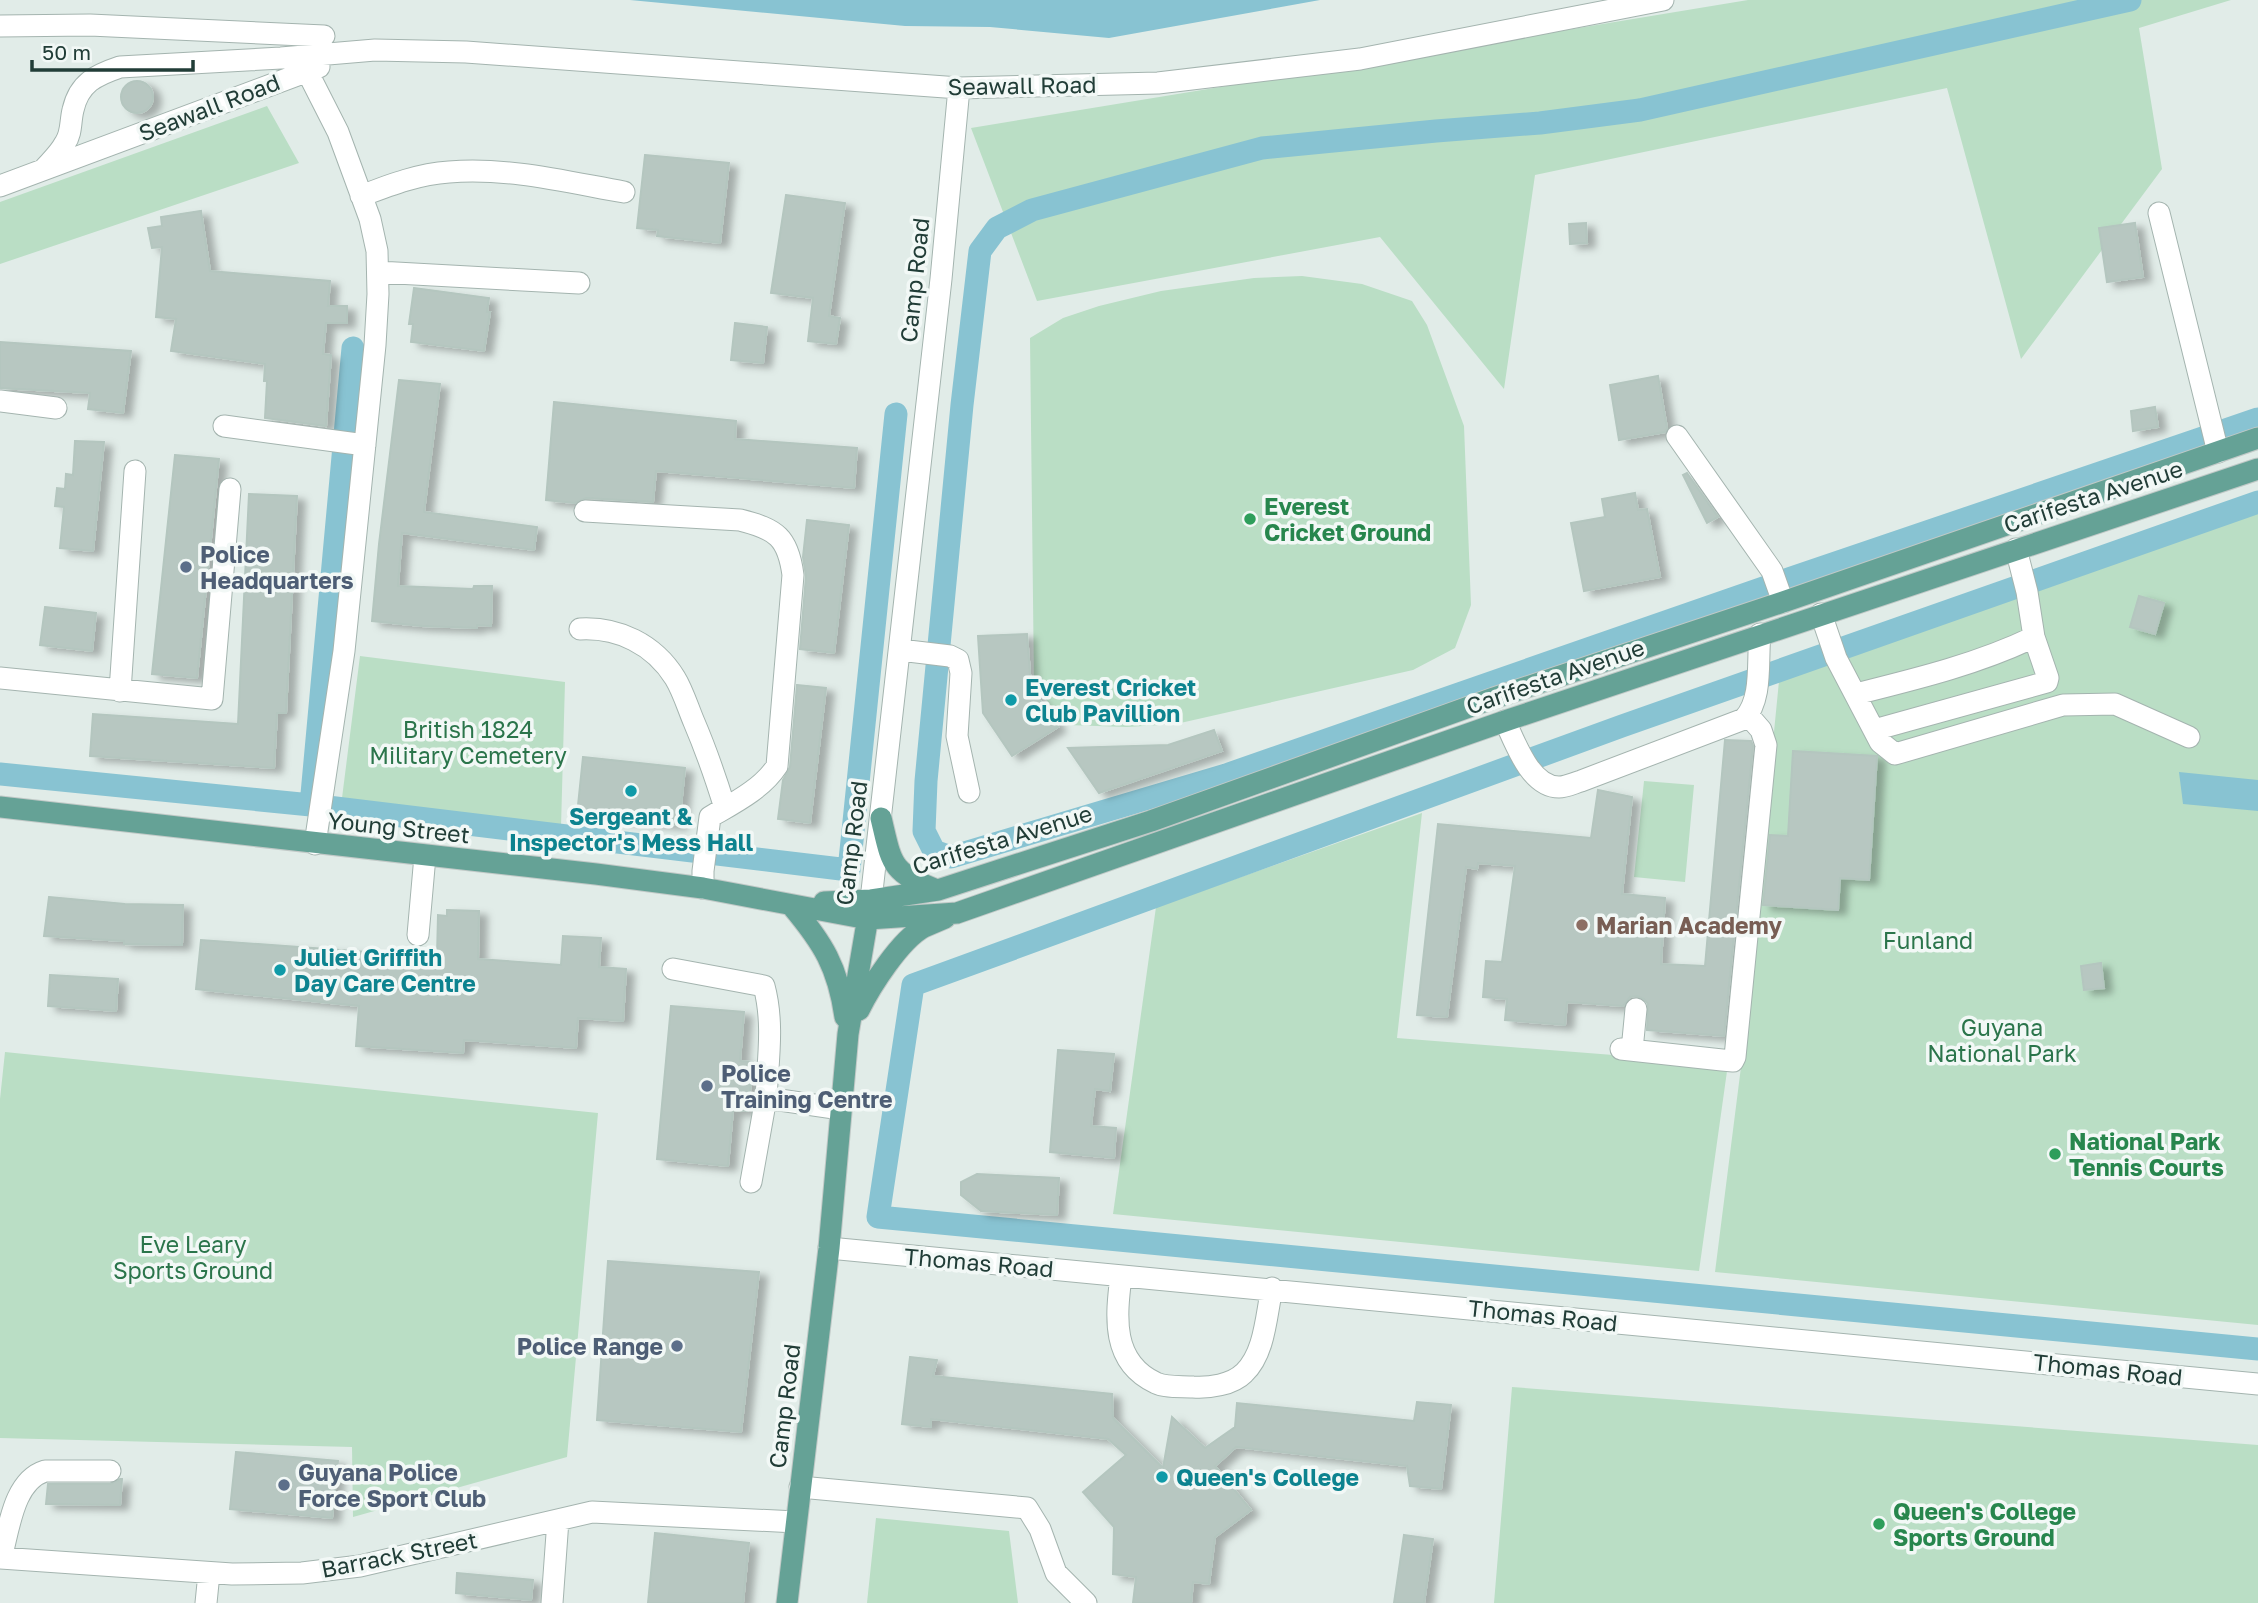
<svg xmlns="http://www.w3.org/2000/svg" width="2258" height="1603" font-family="'Golos Text',sans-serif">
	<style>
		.green { fill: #badec5 }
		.water { fill: #88c3d2 }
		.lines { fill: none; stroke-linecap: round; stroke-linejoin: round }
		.canal { stroke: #88c3d2; stroke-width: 23 }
		.building { fill: #b7c7c1; stroke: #b4c6bf; stroke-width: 2; filter: url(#shadow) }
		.minor-casing { stroke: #a4b4af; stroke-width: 23 }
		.major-casing { stroke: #c1c9c7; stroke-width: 23 }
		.minor { stroke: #fff; stroke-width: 21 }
		.major { stroke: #65a296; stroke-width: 21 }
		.leisure-dot { fill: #2e9e5b; stroke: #f2f8f6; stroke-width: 2.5 }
		.service-dot { fill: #5c6f8a; stroke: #f2f8f6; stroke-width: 2.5 }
		.culture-dot { fill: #0f9aa8; stroke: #f2f8f6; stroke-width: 2.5 }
		.education-dot { fill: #8d6e63; stroke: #f2f8f6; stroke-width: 2.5 }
		.labels { text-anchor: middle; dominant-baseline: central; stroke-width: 7; stroke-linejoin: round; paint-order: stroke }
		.street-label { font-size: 23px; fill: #213d37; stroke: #f2f8f6 }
		.leisure-label { font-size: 23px; font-weight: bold; fill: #27864d; stroke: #f2f8f6; text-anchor: start }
		.service-label { font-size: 23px; font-weight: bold; fill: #4e5e75; stroke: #f2f8f6; text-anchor: start }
		.culture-label { font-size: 23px; font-weight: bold; fill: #0d838f; stroke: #f2f8f6; text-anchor: start }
		.park-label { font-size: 23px; fill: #2b754b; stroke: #f2f8f6 }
		.education-label { font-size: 23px; font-weight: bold; fill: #785e54; stroke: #f2f8f6; text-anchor: start }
	</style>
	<defs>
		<filter id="shadow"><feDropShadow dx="8" dy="4.5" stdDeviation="3.5" flood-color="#0004"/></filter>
	</defs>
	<rect width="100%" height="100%" fill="#e1ece8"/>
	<path class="green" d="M1748 0H2231L2139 28 2162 169 2021 359 1947 88 1535 175 1504 389 1380 237 1037 301 971 128Z
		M267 106 299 163 0 264V202Z
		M1302 276 1362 284 1412 301 1427 325 1464 426 1471 605 1455 648 1413 670 1176 724 1127 727 1067 725 1034 685 1030 338 1063 318 1099 306 1161 291 1254 278Z
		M2258 511V1325L1715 1272 1741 1067 1779 681Z
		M360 656 565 682 561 827 342 798Z
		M1644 781 1694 785 1685 882 1634 877Z
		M1422 813 1397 1038 1728 1064 1699 1271 1113 1214 1156 907Z
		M5 1052 598 1113 567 1457 353 1517 352 1447 0 1438V1099Z
		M1512 1387 2258 1445V1603H1494Z
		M876 1518 1009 1531 1018 1603H867Z"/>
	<path class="water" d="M630 0H1320L1109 38 990 27 905 26Z
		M2179 772 2258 780V811L2183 804Z"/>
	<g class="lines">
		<path class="canal" d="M2223 431 2258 419
			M2258 502 1622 726 913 985 878 1217 2258 1349
			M1783 581 2206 437
			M1766 587 1226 775 951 857 934 851 924 831 926 781 962 405 980 251 997 228 1032 210 1262 148 1436 131 1540 123 1640 110 2130 0
			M0 774 311 805 353 348
			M311 805 849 870 896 414"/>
	</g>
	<path class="building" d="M121 97a16 16 0 1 1 32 0a16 16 0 1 1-32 0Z
		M645 155 729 163 720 243 657 236 658 230 637 228Z
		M786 195 845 203 829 316 840 318 836 344 808 341 813 298 771 293Z
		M201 211 210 271 330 281 328 306H347V323H326L323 354 331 355 326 426 265 418 267 381H264L265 364 171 351 176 319 156 317 162 247 152 248 148 228 162 226 161 217Z
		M1586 223 1587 243 1570 244 1569 224Z
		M2135 223 2143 277 2107 282 2099 228Z
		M414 288 489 298 487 312H490L484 351 411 342 413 324H409Z
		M735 323 767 327 763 363 731 360Z
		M0 342 131 351 123 413 88 409 90 393 0 388Z
		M1658 376 1667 428 1665 432 1619 440 1610 385Z
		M399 380 440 384 424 512 537 527 534 550 402 533 398 586 473 589 474 586H492L491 626 477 625V628L422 626 372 621 379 544Z
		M554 402 736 421 735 439 857 448 854 488 656 471 653 502 586 498 575 503 546 500Z
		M2155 407 2158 427 2133 431 2131 411Z
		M75 441 104 442 93 551 60 548 64 507 55 506 57 488 65 489 66 474 73 475Z
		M175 455 219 459 197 678 152 674Z
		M1687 473 1718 517 1707 523 1683 475Z
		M1635 493 1638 510 1647 509 1660 577 1584 591 1571 523 1605 517 1602 499Z
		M249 494 297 496 286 713H277L274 768 90 756 93 714 238 724Z
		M807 520 849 525 834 653 800 649 806 576 803 557Z
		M2139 596 2164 603 2155 634 2130 627Z
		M45 607 96 613 92 651 40 645Z
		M1027 634 1031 687 1058 727 1012 756 983 713 978 636Z
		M797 685 826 688 810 823 778 819 783 780 790 767Z
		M1214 730 1222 751 1099 793 1068 748 1168 745Z
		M1725 740 1751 741 1753 746 1724 1036 1647 1030 1648 1004 1644 999 1637 996 1630 997 1623 1006 1567 1002 1565 1025 1505 1020 1507 999 1483 997 1486 961 1502 962 1515 866 1478 863 1477 869 1466 867 1447 1017 1417 1015 1438 824 1591 838 1598 790 1632 797 1622 894 1665 898 1661 964 1705 966Z
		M1793 751 1877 756 1869 880 1840 878 1838 910 1763 905 1770 835 1788 836Z
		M583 757 685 768 679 825 577 815Z
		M49 897 125 904 183 905 182 945 124 944V941L44 936Z
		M447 910 479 911 478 959 561 965 563 936 601 938 599 967 626 969 623 1021 578 1018 576 1048 464 1040 463 1053 356 1046 359 1006 196 989 201 940 437 957 438 915 447 916Z
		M2101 963 2104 988 2084 990 2081 966Z
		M50 975 118 979 116 1011 48 1006Z
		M671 1006 744 1012 740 1061 753 1062 748 1111 733 1110 728 1166 657 1159Z
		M1058 1050 1114 1054 1110 1091 1095 1089 1091 1126 1116 1128 1114 1158 1050 1152Z
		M977 1174 1059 1178 1057 1215 981 1211 961 1195V1182Z
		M608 1261 759 1272 741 1432 597 1420Z
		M910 1357 937 1360 933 1376 1112 1394 1113 1418 1163 1468 1172 1417 1205 1448 1235 1427 1237 1403 1414 1421 1417 1402 1451 1405 1441 1489 1410 1486 1407 1466 1236 1447 1215 1466 1251 1510 1215 1537 1209 1584 1193 1582 1191 1603H1133L1136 1577 1113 1574 1114 1527 1083 1492 1126 1455 1108 1439 931 1419V1427L902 1424Z
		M236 1452 338 1461 332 1518 230 1509Z
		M120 1479H122L120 1505 46 1504 48 1484H110Z
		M655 1533 749 1543 743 1603H648Z
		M1404 1535 1433 1539 1424 1603H1394Z
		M457 1573 533 1580 531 1600 456 1593Z"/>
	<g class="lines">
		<g class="minor-casing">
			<path id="minor" d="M0 26 90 25 324 36
				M307 71 338 132 370 219 377 251 378 294 375 345 344 651 315 844
				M44 169C51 161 60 153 65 143 72 133 70 122 73 110 79 83 96 75 120 67L281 58 375 50 466 52 959 88 1158 83 1360 59 1663 0
				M0 186 319 67
				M361 196C390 185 418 174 449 172 507 167 567 182 624 192
				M2159 213 2218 452
				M378 272 579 283
				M0 401 56 408
				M224 426 365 445
				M1677 436 1772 571 1783 602
				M585 511 740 520C776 529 788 537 793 575L777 766C762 789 734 803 710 817L703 871V888
				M1821 614 1836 658 1880 742 1895 754 2063 705 2115 704 2189 737
				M580 629C618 627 654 644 675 678 683 691 688 708 694 722 706 750 716 779 725 808
				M900 650 950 656 958 660 961 673 957 736 969 792
				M0 678 212 699 230 489
				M120 691 135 471
				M1856 694C1916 679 1978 664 2034 637L2027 592 2016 549
				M1505 721C1515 742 1530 787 1559 787 1566 787 1574 783 1581 781L1744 719C1763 699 1757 661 1760 634
				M1874 730 2047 682 2048 678 2034 637
				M871 900 941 279 959 88
				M418 935 425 856
				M673 969 764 986C774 1023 768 1060 766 1098L841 1109
				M1621 1049 1722 1060 1733 1061 1735 1057 1766 745 1761 730 1748 715
				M1632 1050 1636 1009
				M751 1182 766 1098
				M829 1248 2258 1384
				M1121 1276C1116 1317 1111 1362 1156 1383 1166 1388 1183 1386 1193 1387 1209 1388 1232 1385 1244 1373 1265 1353 1266 1316 1272 1288
				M800 1487 1027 1508 1040 1529 1056 1573 1086 1603
				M0 1558 232 1574 302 1573 360 1566 592 1512 796 1522
				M1 1558C9 1530 13 1481 45 1471H110
				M206 1603 209 1573
				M552 1603 558 1520"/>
		</g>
		<g class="major-casing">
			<path id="major" d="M0 807 596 874 703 888 868 919 957 913 1505 721 2258 469
				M881 818C892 864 890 872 937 890
				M824 902 871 900 938 890 1151 821 1494 698 1783 602 2258 438
				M791 905C823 943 838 967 845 1017
				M859 1010C871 986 900 940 924 927 931 924 938 921 945 918
				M787 1603 829 1248 848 1034 870 905"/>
		</g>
		<use href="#minor" class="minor"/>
		<use href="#major" class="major"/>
	</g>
	<g class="leisure-dot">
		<circle cx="1250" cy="519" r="7"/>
		<circle cx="2055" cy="1154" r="7"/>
		<circle cx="1879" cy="1524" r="7"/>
	</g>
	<g class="service-dot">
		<circle cx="186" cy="567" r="7"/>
		<circle cx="707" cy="1086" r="7"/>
		<circle cx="677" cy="1346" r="7"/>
		<circle cx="284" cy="1485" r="7"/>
	</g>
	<g class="culture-dot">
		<circle cx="1011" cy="700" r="7"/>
		<circle cx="631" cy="791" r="7"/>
		<circle cx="280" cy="970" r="7"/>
		<circle cx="1162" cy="1477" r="7"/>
	</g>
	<circle class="education-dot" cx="1582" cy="925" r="7"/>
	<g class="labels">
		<g class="street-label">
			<text transform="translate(1022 85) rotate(-1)">Seawall Road</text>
			<text transform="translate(209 107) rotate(-21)">Seawall Road</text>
			<text transform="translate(914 280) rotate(-84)">Camp Road</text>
			<text transform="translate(2093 496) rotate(-18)">Carifesta Avenue</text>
			<text transform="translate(1555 676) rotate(-19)">Carifesta Avenue</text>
			<text transform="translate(399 827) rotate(6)">Young Street</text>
			<text transform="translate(1002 839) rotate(-17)">Carifesta Avenue</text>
			<text transform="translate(851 843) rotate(-83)">Camp Road</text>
			<text transform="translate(979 1262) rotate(5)">Thomas Road</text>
			<text transform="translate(1543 1315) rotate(6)">Thomas Road</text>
			<text transform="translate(2108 1369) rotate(6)">Thomas Road</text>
			<text transform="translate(784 1406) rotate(-83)">Camp Road</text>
			<text transform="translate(399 1554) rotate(-11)">Barrack Street</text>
		</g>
		<g class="leisure-label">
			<text x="1264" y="506">Everest<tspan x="1264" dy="26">Cricket Ground</tspan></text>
			<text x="2069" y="1141">National Park<tspan x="2069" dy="26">Tennis Courts</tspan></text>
			<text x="1893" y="1511">Queen's College<tspan x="1893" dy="26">Sports Ground</tspan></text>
		</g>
		<g class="service-label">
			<text x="200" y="554">Police<tspan x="200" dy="26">Headquarters</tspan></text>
			<text x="721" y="1073">Police<tspan x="721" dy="26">Training Centre</tspan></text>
			<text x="663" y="1346" text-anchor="end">Police Range</text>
			<text x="298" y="1472">Guyana Police<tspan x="298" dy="26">Force Sport Club</tspan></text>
		</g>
		<g class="culture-label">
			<text x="1025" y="687">Everest Cricket<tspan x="1025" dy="26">Club Pavillion</tspan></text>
			<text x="631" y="816" text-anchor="middle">Sergeant &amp;<tspan x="631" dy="26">Inspector's Mess Hall</tspan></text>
			<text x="294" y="957">Juliet Griffith<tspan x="294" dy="26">Day Care Centre</tspan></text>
			<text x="1176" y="1477">Queen's College</text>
		</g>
		<g class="park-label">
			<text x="468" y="729">British 1824<tspan x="468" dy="26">Military Cemetery</tspan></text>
			<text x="1928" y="940">Funland</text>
			<text x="2002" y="1027">Guyana<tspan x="2002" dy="26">National Park</tspan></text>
			<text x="193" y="1244">Eve Leary<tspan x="193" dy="26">Sports Ground</tspan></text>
		</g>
		<g class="education-label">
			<text x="1596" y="925">Marian Academy</text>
		</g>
	</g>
	<path d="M32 60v10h161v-10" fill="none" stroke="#213d37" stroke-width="3.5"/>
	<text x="42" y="60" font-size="21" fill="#213d37" stroke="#f2f8f6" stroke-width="5" paint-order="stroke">50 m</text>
</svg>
